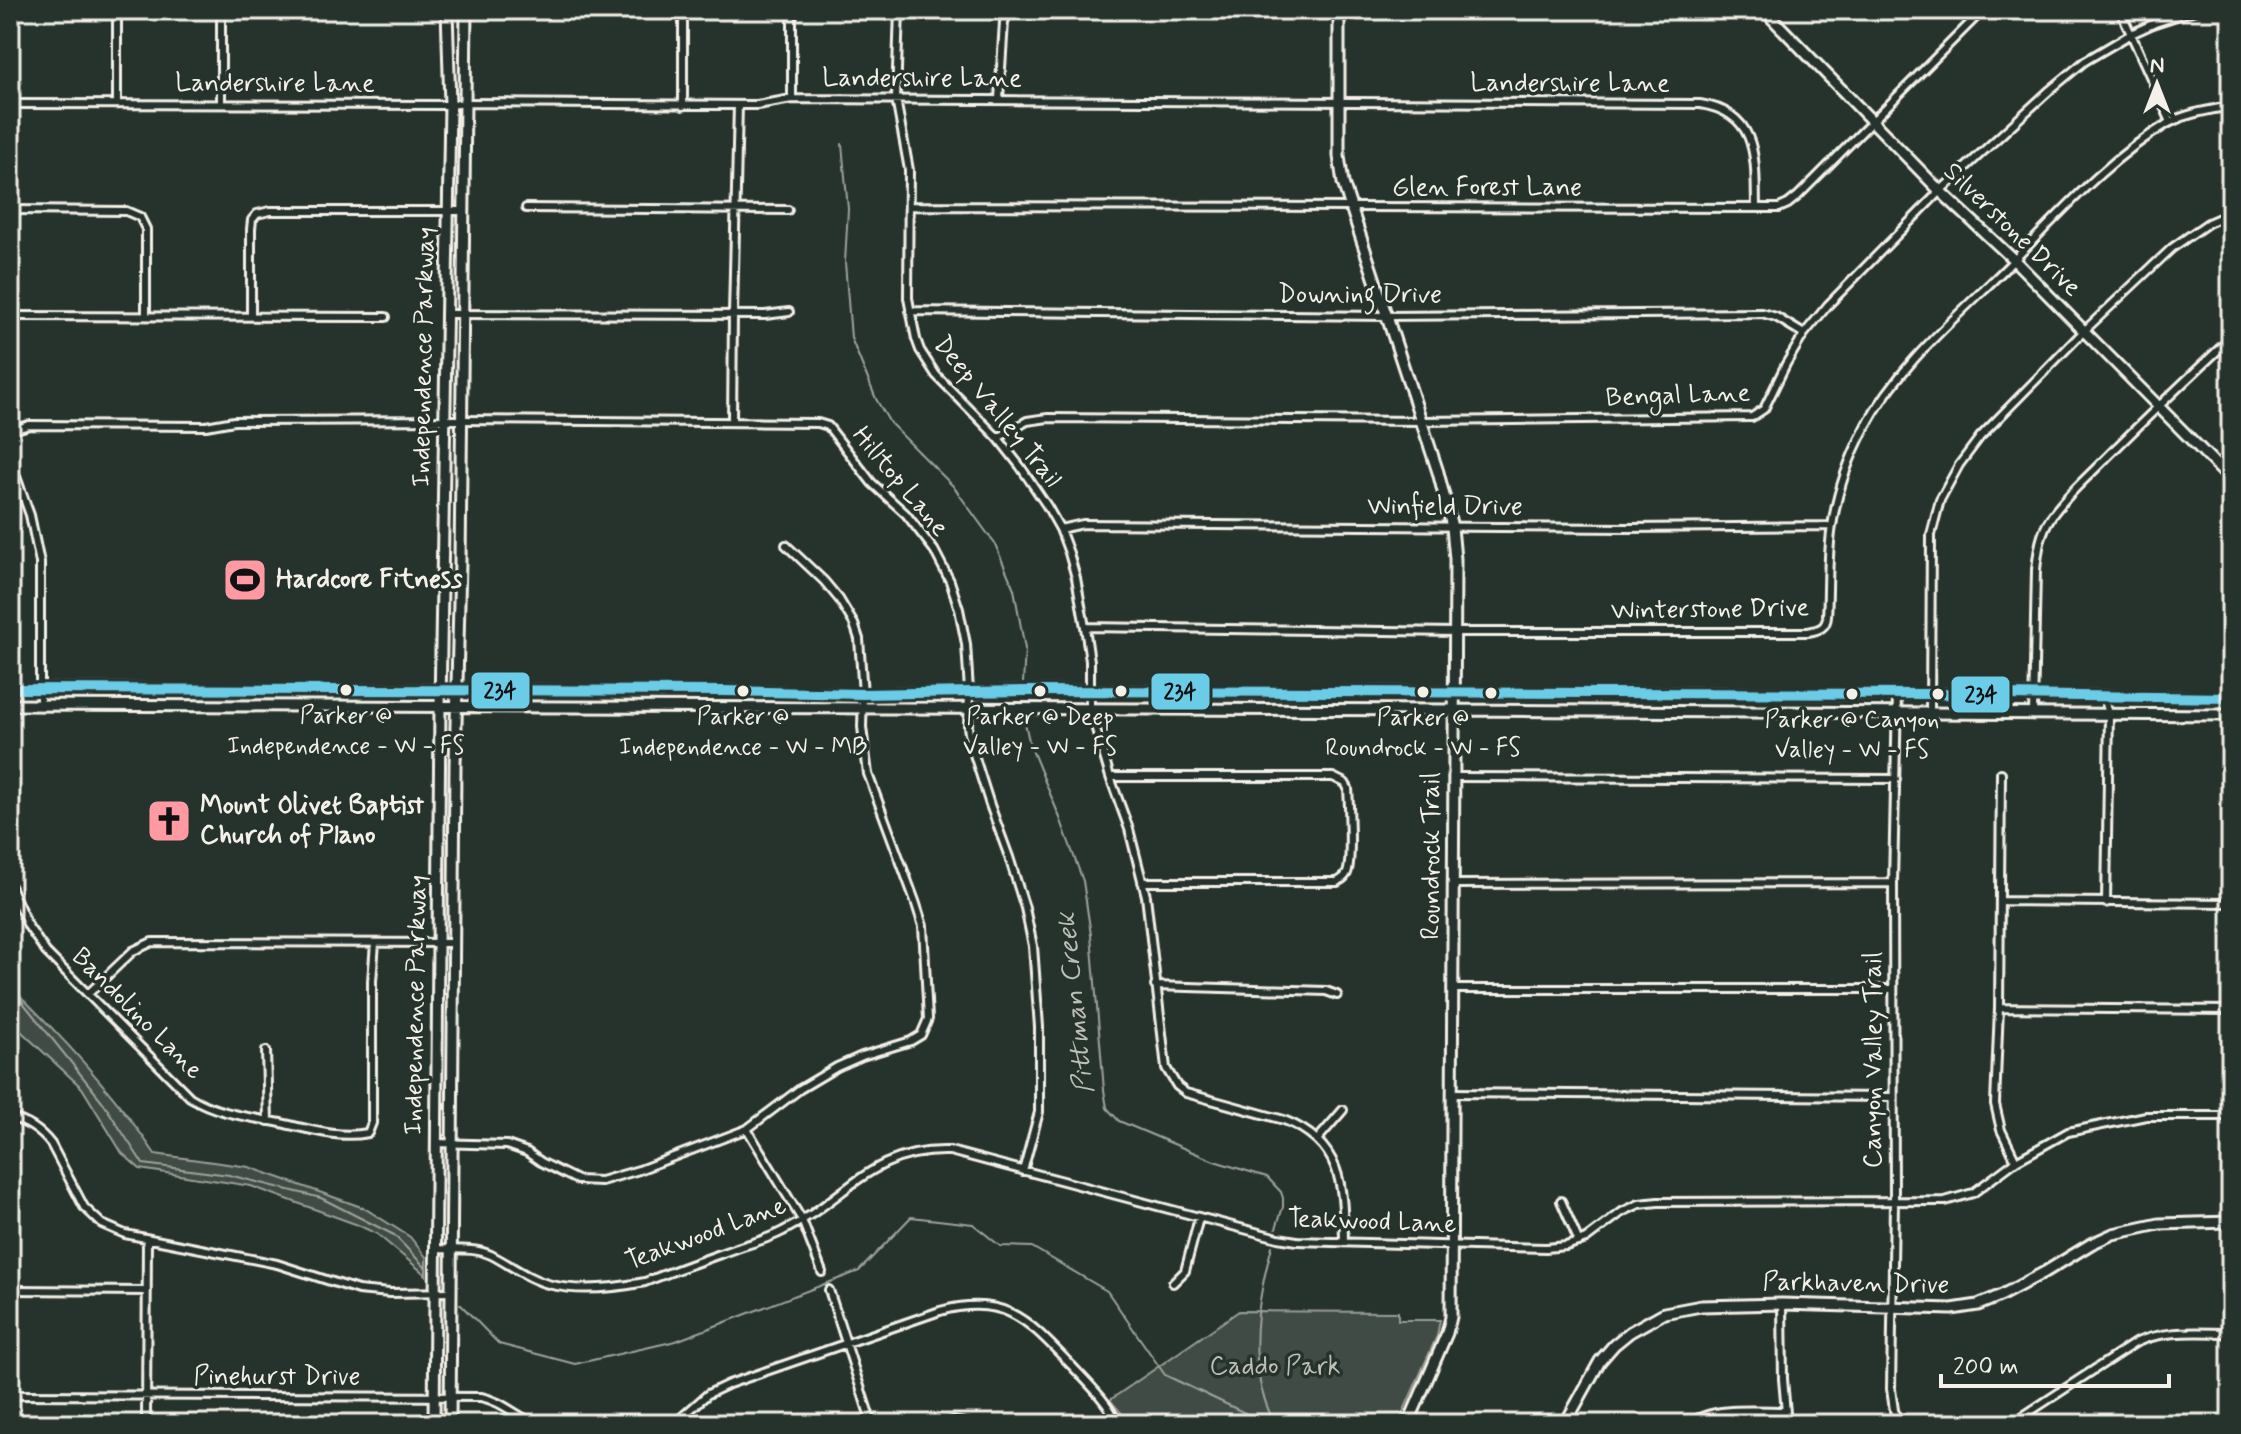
<svg xmlns="http://www.w3.org/2000/svg" width="2241" height="1434" font-family="Mynerve,sans-serif">
	<style>
		.green { fill: #414b45; stroke: #9a9e96; stroke-width: 2 }
		.lines { fill: none; stroke-linecap: round; stroke-linejoin: round }
		.stream { stroke: #9fa39b; stroke-width: 2 }
		.street-casing { stroke: #f4f1e8; stroke-width: 12 }
		.secondary-casing { stroke: #f4f1e8; stroke-width: 15 }
		.street { stroke: #26332d; stroke-width: 6 }
		.secondary { stroke: #26332d; stroke-width: 9 }
		.bus-1-casing { stroke: #26332d; stroke-width: 16 }
		.bus-1 { stroke: #6bcce7; stroke-width: 10 }
		.bus-dot { fill: #f4f1e8; stroke: #26332d; stroke-width: 3 }
		.labels { text-anchor: middle; dominant-baseline: central; stroke-width: 7; stroke-linejoin: round; paint-order: stroke }
		.bus-label { font-size: 24px; fill: #f4f1e8; stroke: #26332d }
		.street-label { font-size: 26px; fill: #f4f1e8; stroke: #26332d }
		.poi-label { font-size: 26px; font-weight: bold; fill: #f4f1e8; stroke: #26332d; text-anchor: start }
		.park-label { font-size: 26px; fill: #bebfb7; stroke: #26332d }
		.water-label { font-size: 28px; font-style: italic; fill: #bcbdb5; stroke: #26332d }
		.line-badge { stroke: #26332d; stroke-width: 3 }
		.pale-badge-label { font-size: 22px; text-anchor: middle; font-weight: bold; fill: #111 }
	</style>
	<rect width="100%" height="100%" fill="#26332d"/>
	<filter id="ink" filterUnits="userSpaceOnUse"><feTurbulence type="fractalNoise" baseFrequency=".0125" numOctaves="2"/><feDisplacementMap in="SourceGraphic" scale="16" xChannelSelector="R" yChannelSelector="G"/><feConvolveMatrix kernelMatrix="1 2 1 2 8 2 1 2 1" color-interpolation-filters="sRGB"/></filter>
	<g filter="url(#ink)">
		<path class="green" d="M10 986C63 1037 114 1093 155 1154L249 1167 364 1208 410 1237 426 1257V1275L377 1234 358 1225 251 1186 140 1169 122 1153 82 1088 10 1021Z
			M1239 1311 1398 1312V1320H1440L1437 1336 1398 1424H1127L1124 1416 1110 1400Z"/>
		<g class="lines">
			<path class="stream" d="M842 144 848 209 845 262 851 338 876 399 890 423 953 486 995 544 1014 589 1025 649 1023 683
				M1024 719 1030 745 1060 818 1083 881 1091 935 1104 1090 1107 1108 1119 1121 1214 1161 1267 1177 1281 1192 1283 1198V1207L1276 1228
				M10 998 21 1000 102 1101 143 1164 229 1175 321 1198 394 1235 425 1267
				M1272 1246C1260 1291 1251 1336 1260 1382 1262 1396 1269 1411 1274 1424
				M460 1304 499 1344 575 1364 676 1341 859 1271 911 1217 973 1224 1000 1246 1032 1247 1107 1291 1165 1375 1268 1424"/>
			<g class="street-casing">
				<path id="street" d="M117 10V104
					M792 10V99
					M899 10 896 99 909 170 908 298 916 339 920 350 936 375 998 438 1020 466 1047 506 1060 529 1069 553 1076 578 1085 627 1090 661V709L1110 777 1129 829 1146 896 1166 1068 1177 1086 1186 1093 1284 1120C1343 1143 1343 1186 1344 1242
					M2120 10 2171 122
					M999 99 1004 22 1009 10
					M10 104 450 105 466 103 757 105 792 99 1700 104C1760 113 1755 160 1756 208
					M221 104V10
					M683 106V10
					M909 206 1779 208 1788 204 1798 196 1983 10
					M526 208 788 210
					M10 210 126 211 140 217 146 229V316
					M910 311 1385 316 1762 313 1776 317 1804 334
					M447 314 765 315 789 312
					M10 316 386 317
					M251 316V229L252 220 257 214 270 211H465
					M732 422 733 314 738 105
					M10 431 29 425 206 426 234 421 461 420 818 423 828 426 872 483 906 514 934 550 950 581 959 609 966 644 969 691 968 727 971 745 990 805 1009 857 1025 908 1033 946 1039 1027V1112L1023 1171
					M998 438 1027 421 1048 418 1422 421 1752 417 1764 409 1786 364 1804 334 1828 305 1940 191 2050 90 2085 61 2131 34 2155 23 2195 10
					M10 460 30 515 40 563V705
					M1060 529 1083 524 1628 528 1832 526
					M1085 627 1456 632H1808C1819 630 1826 628 1827 617 1829 587 1827 555 1832 526 1837 493 1849 458 1865 428 1899 364 1958 316 2009 265 2059 215 2106 160 2167 124 2186 113 2210 110 2231 106
					M1897 694 1893 883 1894 1202 1891 1389 1894 1410 1899 1424
					M2104 697 2109 714 2106 903
					M1930 713 1931 535 1940 500 1959 465 1980 437 2084 331 2172 248 2208 223 2231 213
					M2033 714 2036 570C2038 551 2040 533 2051 517 2066 495 2088 477 2106 458 2147 417 2189 377 2231 338
					M2001 773 1999 1008 1995 1104 2001 1130 2016 1161
					M1110 777H1333L1345 783 1348 788C1349 804 1352 861 1347 873 1344 879 1342 879 1337 882H1142
					M1455 777 1896 779
					M1454 884 1893 883
					M10 886 28 926 46 952 190 1097C217 1114 250 1117 281 1123 309 1129 339 1139 368 1133L372 1123V981L375 943
					M2000 901 2231 903
					M1155 986 1326 991 1337 995
					M1453 989H1893
					M88 994 133 951 152 942 455 943
					M1999 1008 2231 1010
					M266 1051 268 1121
					M1452 1093 1893 1097
					M10 1117C28 1123 39 1129 51 1144L84 1207 102 1224 125 1234 277 1264 358 1290 390 1293 451 1292
					M747 1129 802 1220 822 1272
					M1317 1140 1343 1110
					M436 1143 507 1145 527 1152 541 1162 577 1180 601 1181 639 1170 747 1129 800 1089 837 1067 862 1056 911 1041 921 1035 928 1019 923 926 915 901 868 774 862 727 863 694 859 639 854 624 839 599 824 581 786 545
					M1561 1201 1579 1242
					M435 1249C452 1250 475 1247 491 1255 511 1265 529 1280 552 1285 582 1292 615 1288 645 1282 675 1270 706 1259 737 1248 752 1243 768 1239 783 1231 846 1200 870 1148 950 1151L1278 1238 1297 1241 1546 1248 1566 1246 1586 1239 1622 1212 1639 1204 1658 1202 1945 1201 1973 1193 2016 1161 2068 1132 2146 1116H2231
					M1173 1283 1185 1271 1199 1218
					M10 1290 147 1291
					M829 1290 872 1424
					M1782 1304 1783 1379 1787 1424
					M10 1395 481 1397C502 1401 517 1417 536 1424
					M146 1424 147 1239
					M674 1424 708 1394 729 1384 940 1311C1007 1293 1029 1322 1072 1366 1089 1384 1108 1402 1118 1424
					M938 1424 953 1421 971 1424
					M1690 1424C1710 1406 1758 1411 1785 1411
					M2011 1424 2135 1343C2165 1329 2198 1333 2231 1333"/>
			</g>
			<g class="secondary-casing">
				<path id="secondary" d="M1339 10V156L1343 183 1438 472 1452 527 1455 559 1451 1317 1447 1333 1408 1424
					M1764 10 1940 191 2014 260 2231 480
					M10 689 724 691 863 694 1024 691 1929 694 2231 698
					M10 705 1456 710 2231 715
					M434 1424 440 707 450 105 447 10
					M450 1424 455 765 460 562 466 10
					M1565 1424 1600 1361 1614 1345 1630 1332 1664 1313 1701 1306 1782 1304 1952 1309 1978 1305 2002 1295 2045 1272 2091 1244 2113 1234 2159 1224 2231 1222"/>
			</g>
			<use href="#street" class="street"/>
			<use href="#secondary" class="secondary"/>
			<g class="bus-1-casing">
				<path id="bus-1" d="M10 689 724 691 863 694 1024 691 1929 694 2231 698"/>
			</g>
			<use href="#bus-1" class="bus-1"/>
		</g>
	</g>
	<defs>
		<g id="stadium-square" transform="scale(2.3)"><rect x="-9" y="-9" width="18" height="18" rx="4" fill="#ff9aa2" stroke="#26332d"/><path d="M0-5a6.5 5 0 1 0 0 10a6.5 5 0 1 0 0-10ZM-3.5-1.8h7v3.6h-7Z" fill="#111"/></g>
		<g id="church-square" transform="scale(2.3)"><rect x="-9" y="-9" width="18" height="18" rx="4" fill="#ff9aa2" stroke="#26332d"/><path d="M-1.2-6h2.4v3.5h3.3v2.4h-3.3V6h-2.4V-.1h-3.3v-2.4h3.3Z" fill="#111"/></g>
	</defs>
	<g fill-rule="evenodd">
		<use href="#stadium-square" x="245" y="580"/>
		<use href="#church-square" x="169" y="821"/>
	</g>
	<g class="bus-dot">
		<circle cx="346" cy="690" r="7"/>
		<circle cx="743" cy="691" r="7"/>
		<circle cx="1040" cy="691" r="7"/>
		<circle cx="1121" cy="691" r="7"/>
		<circle cx="1423" cy="692" r="7"/>
		<circle cx="1491" cy="693" r="7"/>
		<circle cx="1852" cy="694" r="7"/>
		<circle cx="1938" cy="694" r="7"/>
	</g>
	<g class="labels">
		<g class="bus-label">
			<text x="346" y="716">Parker @<tspan x="346" dy="30">Independence - W - FS</tspan></text>
			<text x="743" y="717">Parker @<tspan x="743" dy="30">Independence - W - MB</tspan></text>
			<text x="1040" y="717">Parker @ Deep<tspan x="1040" dy="30">Valley - W - FS</tspan></text>
			<text x="1423" y="718">Parker @<tspan x="1423" dy="30">Roundrock - W - FS</tspan></text>
			<text x="1852" y="720">Parker @ Canyon<tspan x="1852" dy="30">Valley - W - FS</tspan></text>
		</g>
		<g class="street-label">
			<text x="922" y="79">Landershire Lane</text>
			<text x="275" y="84">Landershire Lane</text>
			<text x="1570" y="84">Landershire Lane</text>
			<text x="1487" y="188">Glen Forest Lane</text>
			<text transform="translate(2012 230) rotate(44)">Silverstone Drive</text>
			<text x="1360" y="295">Downing Drive</text>
			<text transform="translate(424 357) rotate(-89)">Independence Parkway</text>
			<text transform="translate(1678 396) rotate(-2)">Bengal Lane</text>
			<text transform="translate(997 412) rotate(51)">Deep Valley Trail</text>
			<text transform="translate(900 482) rotate(50)">Hilltop Lane</text>
			<text x="1445" y="507">Winfield Drive</text>
			<text transform="translate(1710 610) rotate(-1)">Winterstone Drive</text>
			<text transform="translate(1432 856) rotate(-90)">Roundrock Trail</text>
			<text transform="translate(416 1005) rotate(-89)">Independence Parkway</text>
			<text transform="translate(137 1014) rotate(45)">Bandolino Lane</text>
			<text transform="translate(1874 1060) rotate(-90)">Canyon Valley Trail</text>
			<text transform="translate(1372 1222) rotate(2)">Teakwood Lane</text>
			<text transform="translate(706 1234) rotate(-20)">Teakwood Lane</text>
			<text transform="translate(1856 1284) rotate(1)">Parkhaven Drive</text>
			<text x="277" y="1377">Pinehurst Drive</text>
		</g>
		<g class="poi-label">
			<text x="276" y="580">Hardcore Fitness</text>
			<text x="200" y="806">Mount Olivet Baptist<tspan x="200" dy="30">Church of Plano</tspan></text>
		</g>
		<g class="park-label">
			<text x="1275" y="1367">Caddo Park</text>
		</g>
		<g class="water-label">
			<text transform="translate(1076 1003) rotate(-96)">Pittman Creek</text>
		</g>
	</g>
	<g class="line-badge">
		<rect x="470" y="671" width="61" height="39" rx="8" fill="#6bcce7"/>
		<rect x="1150" y="672" width="61" height="39" rx="8" fill="#6bcce7"/>
		<rect x="1950" y="675" width="61" height="39" rx="8" fill="#6bcce7"/>
	</g>
	<g class="pale-badge-label">
		<text x="500" y="698">234</text>
		<text x="1180" y="699">234</text>
		<text x="1981" y="702">234</text>
	</g>
	<rect width="2241" height="1434" fill="none" stroke="#26332d" stroke-width="40"/>
	<rect x="20" y="20" width="2201" height="1394" fill="none" stroke="#f4f1e8" stroke-width="3" filter="url(#ink)"/>
	<g transform="translate(2157 84)" stroke="#26332d" stroke-width="6" paint-order="stroke">
	<path d="M0-6L14 30L0 20L-14 30Z" fill="#f4f1e8"/>
	<text y="-12" font-size="22" font-weight="bold" text-anchor="middle" fill="#f4f1e8">N</text>
	</g>
	<path d="M1941 1374v12h228v-12" fill="none" stroke="#f4f1e8" stroke-width="4"/>
	<text x="1953" y="1374" font-size="24" fill="#f4f1e8" stroke="#26332d" stroke-width="6" paint-order="stroke">200 m</text>
</svg>
